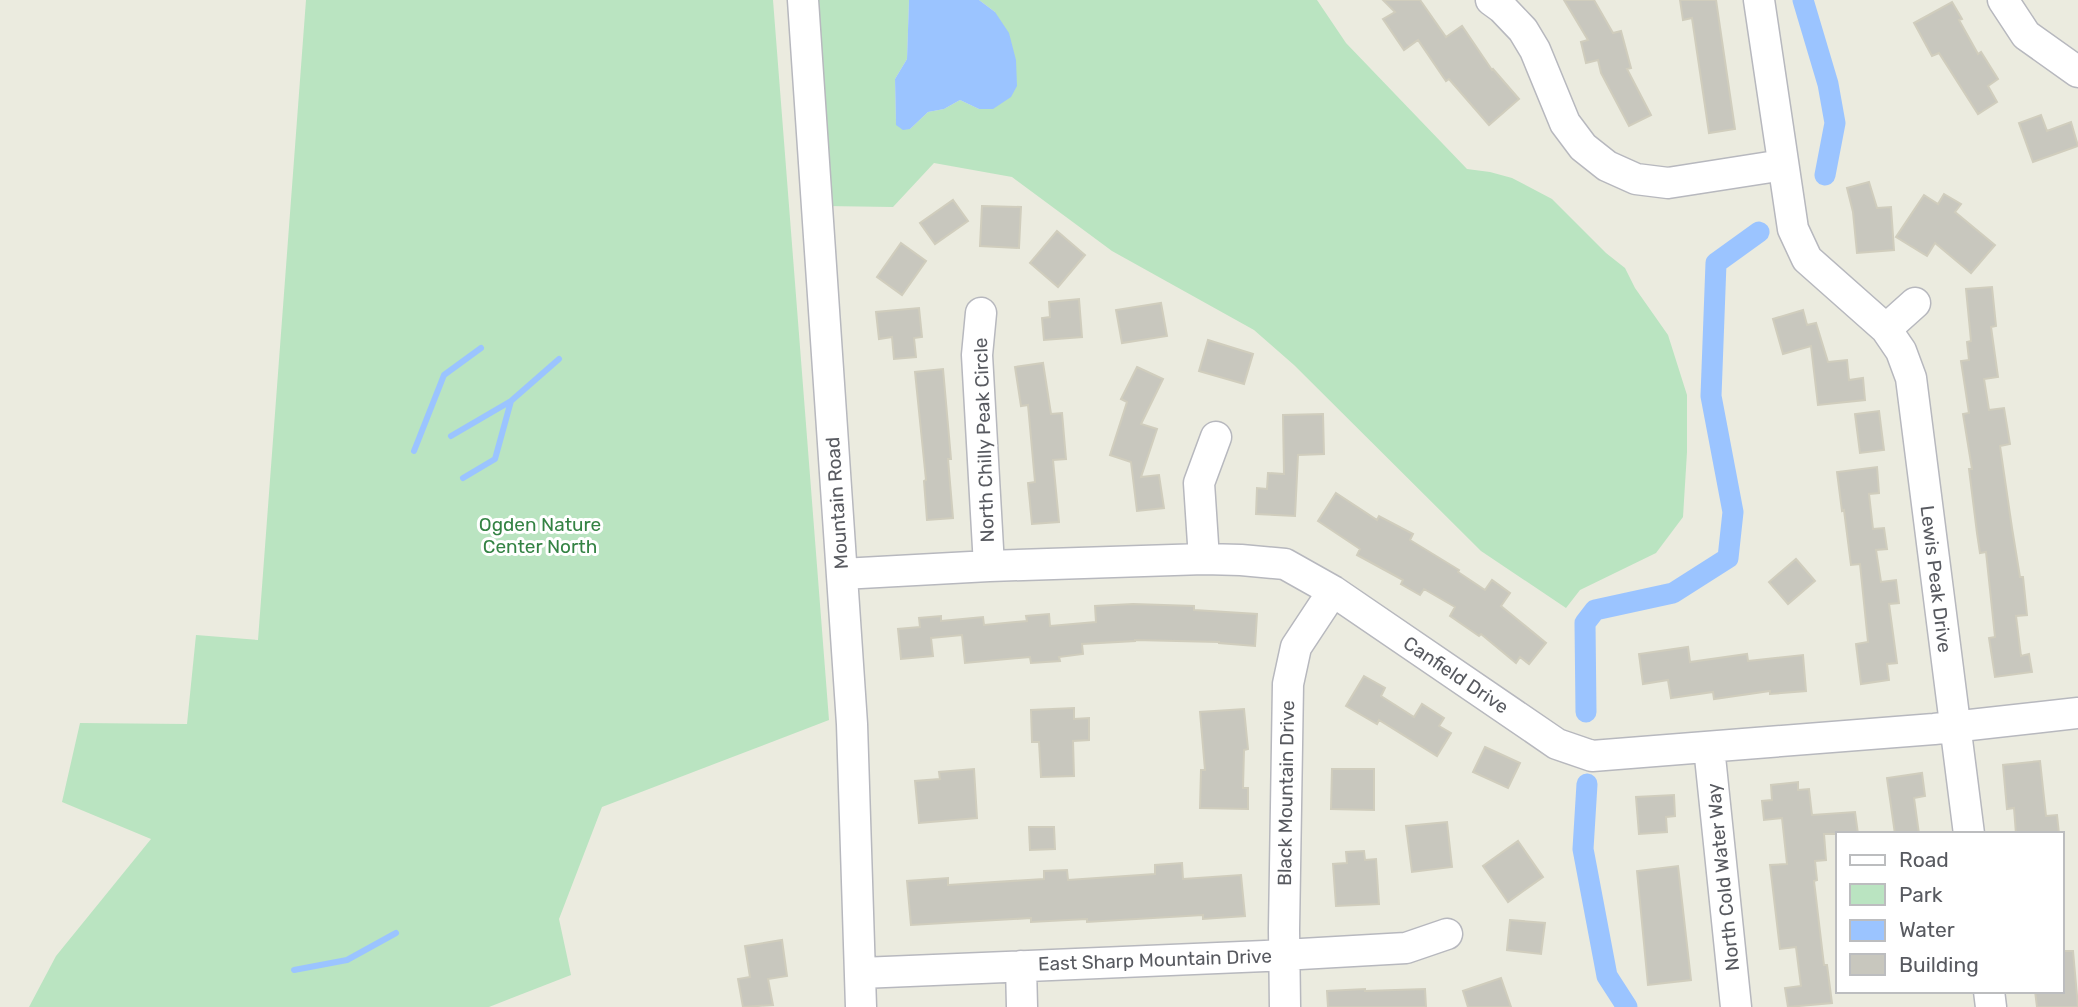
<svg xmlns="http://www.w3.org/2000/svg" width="2078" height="1007" font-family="Rubik,sans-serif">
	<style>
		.green { fill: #bae4c1 }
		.water { fill: #9bc4ff }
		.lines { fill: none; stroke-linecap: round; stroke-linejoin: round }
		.stream { stroke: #9bc4ff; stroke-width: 6 }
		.canal { stroke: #9bc4ff; stroke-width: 21 }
		.building { fill: #c8c7be; stroke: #d0cdbd; stroke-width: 2 }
		.minor-casing { stroke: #b7b8be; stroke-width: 33 }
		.minor { stroke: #fff; stroke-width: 30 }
		.labels { text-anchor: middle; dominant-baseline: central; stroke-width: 6; stroke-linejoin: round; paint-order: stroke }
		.street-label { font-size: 19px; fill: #585a60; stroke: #fff }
		.park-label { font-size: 19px; fill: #348344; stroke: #fff }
	</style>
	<rect width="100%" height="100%" fill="#ebebdf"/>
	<path class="green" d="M306 0H773L829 720 602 807 559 919 571 975 489 1007H29L56 956 151 839 62 802 80 723 187 724 196 635 258 640Z
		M811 0H909L907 59 895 79 896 124 910 129 928 112 944 109 960 100 979 109 995 12 979 0H1317L1346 43 1467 169 1490 172 1512 178 1552 199 1606 253 1625 268 1635 288 1668 335 1687 395V452L1683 517 1656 553 1580 590 1566 608 1481 551 1294 365 1254 330 1112 251 1012 177 934 163 893 207 825 206Z"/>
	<path class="water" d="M909 0H979L995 12 1009 33 1016 60 1017 86 1011 97 993 109H979L960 100 944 109 928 112 910 129 903 130 896 125 895 79 907 59Z"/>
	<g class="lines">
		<path class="stream" d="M451 436 511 401
			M414 451 444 375 481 348
			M463 478 495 459 511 401 559 359
			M294 970 347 960 396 933"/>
		<path class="canal" d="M1803 0 1828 84 1835 123 1825 175
			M1586 712 1585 623 1595 610 1673 593 1728 558 1733 512 1711 396 1716 263 1759 232
			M1587 784 1583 849 1607 976 1627 1007"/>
	</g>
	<path class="building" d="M1383 0H1420L1446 37 1462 26 1492 70 1493 69 1519 99 1489 125 1449 79 1446 81 1418 40 1404 50 1383 19 1395 12Z
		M1564 0H1594L1613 33 1621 31 1631 68 1627 69 1651 115 1629 126 1601 73 1598 60 1586 63 1581 42 1588 40Z
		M1680 0H1716L1735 129 1709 133 1692 18 1683 20Z
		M1952 2 1962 19 1959 20 1978 54 1981 52 1998 79 1988 86 1997 102 1978 114 1939 53 1932 56 1914 23Z
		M2041 115 2047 131 2071 122 2078 146 2033 162 2019 123Z
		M1869 182 1877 208 1891 207 1894 250 1857 253 1853 212 1847 188Z
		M1944 194 1961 204 1955 212 1995 245 1971 273 1935 243 1927 256 1896 237 1924 195 1938 204Z
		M953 200 968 221 935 244 920 223Z
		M982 206 1021 207 1019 248 980 246Z
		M1057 231 1085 255 1058 287 1030 263Z
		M901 243 926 261 902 295 877 277Z
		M1992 287 1996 326 1991 327 1998 377 1984 379 1989 410 2004 408 2010 444 2000 446 2012 528 2020 577H2023L2027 615 2016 616 2021 656 2029 654 2032 672 1995 677 1989 638 1995 637 1986 552 1980 553 1977 533 1969 469H1972L1963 414 1969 413 1961 361 1969 360 1967 342 1971 341 1966 289Z
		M1079 299 1082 337 1044 340 1042 318 1050 317 1049 302Z
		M1161 303 1167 336 1122 343 1116 310Z
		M919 308 922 337 914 338 916 357 894 359 892 337 879 339 876 312Z
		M1803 310 1807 325 1816 323 1828 362 1847 360 1849 380 1863 378 1865 400 1818 405 1811 346 1783 354 1773 319Z
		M1208 340 1253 354 1244 384 1199 371Z
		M1043 363 1051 414 1062 413 1066 459 1053 460 1059 522 1032 524 1028 483 1035 482 1028 405 1021 406 1015 367Z
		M1137 367 1163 379 1141 424 1157 429 1141 477 1159 475 1164 508 1137 511 1131 462 1110 455 1127 402 1121 399Z
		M943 369 951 459H948L953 518 927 520 924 481 926 480 915 372Z
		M1879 411 1884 450 1860 453 1855 414Z
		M1323 414 1324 454 1298 455 1295 516 1256 514 1257 488 1267 489 1268 473 1284 474 1283 415Z
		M1877 467 1879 493 1869 494 1873 529 1884 528 1887 549 1876 550 1881 582 1896 580 1899 603 1889 604 1897 663 1887 664 1889 680 1861 684 1856 644 1868 642 1860 564 1851 565 1844 510 1842 511 1837 472Z
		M1336 493 1377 520 1379 516 1413 534 1410 540 1459 570 1458 572 1485 590 1492 580 1510 593 1501 606 1546 643 1529 664 1520 657 1516 663 1481 634 1479 636 1450 616 1455 607 1424 589 1420 595 1401 584 1403 580 1357 555 1360 549 1318 521Z
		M1796 559 1815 581 1788 604 1769 582Z
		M1133 604 1194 606V610L1257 614 1255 646 1219 643V642L1135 640V641L1082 644 1083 654 1059 657 1060 661 1031 663 1030 657 965 663 962 635 931 638 933 656 901 659 898 629 920 627 919 618 941 616V621L983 617 984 625 1027 621 1026 616 1049 614 1050 626 1096 622 1095 606Z
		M1688 647 1690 662 1747 654 1748 661 1803 655 1806 691 1770 694V691L1714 699 1713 692 1671 698 1668 680 1643 684 1639 654Z
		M1364 676 1385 688 1381 696 1414 717 1422 704 1444 718 1439 726 1451 733 1437 756 1379 720 1377 724 1346 706Z
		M1074 708V719L1089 718V740L1073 741 1074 776 1041 777 1039 742H1032L1031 710Z
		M1244 709 1248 749 1244 750 1243 788H1248V809L1200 808 1201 770H1205L1200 712Z
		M1485 747 1520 763 1508 788 1473 772Z
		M2040 761 2046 816 2057 815 2059 834H2016L2014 808 2007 809 2003 765Z
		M974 769 977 818 919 823 915 781 940 779 939 772Z
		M1332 769H1374V810L1331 809Z
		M1922 773 1925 796 1914 798 1919 834H1895L1887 778Z
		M1798 782V790L1809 789 1812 815 1855 812 1858 834H1824L1826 860 1815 861 1817 880 1814 881 1824 965H1827L1832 1003 1788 1007 1785 988 1801 986 1796 947 1780 949 1770 865 1787 864 1782 818 1764 820 1762 801 1772 800 1771 785Z
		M1674 795 1675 816 1666 817 1667 832 1639 834 1636 797Z
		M1447 822 1452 867 1412 872 1406 826Z
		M1029 827H1054L1055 849 1030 850Z
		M1518 841 1543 877 1508 902 1483 866Z
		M1364 851 1365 860 1376 859 1379 904 1336 906 1333 864 1347 863 1346 852Z
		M1182 863 1183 879 1241 875 1245 916 1203 919V915L1087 922V919L1031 922V918L911 925 907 881 948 878V885L1044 879V871L1067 870 1068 880 1155 874V865Z
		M1678 866 1691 980 1648 985 1637 871Z
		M1510 920 1545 923 1541 954 1507 950Z
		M782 940 787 976 768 979 773 1005 743 1007 738 979 750 977 745 946Z
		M2062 951H2073L2078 1007H2037L2035 991H2062Z
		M1501 978 1511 1007H1468L1463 991Z
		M1365 989V991L1425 989 1426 1007H1328L1327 991Z"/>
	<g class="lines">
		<g class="minor-casing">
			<path id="minor" d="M803 0 852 724 861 1007
				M1491 0 1502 8 1523 30 1535 50 1565 123 1583 147 1607 166 1636 179 1668 183 1783 165
				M1759 0 1793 229 1807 259 1886 329 1901 351 1911 378 1969 834
				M2003 0 2026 35 2078 72
				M981 313 977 355 989 566
				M1886 329 1915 303
				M1204 559 1199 483 1216 437
				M842 574 989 566 1204 559 1241 560 1285 564 1333 591 1557 744 1592 756 1934 729 2078 713
				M1709 747 1736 1007
				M1021 966 1022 1007
				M861 973 1265 956 1406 948 1447 934
				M1989 991 1991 1007
				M1285 1007 1284 930 1288 684 1296 647 1333 591"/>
		</g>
		<use href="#minor" class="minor"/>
	</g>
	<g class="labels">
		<g class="street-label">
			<text transform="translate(984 440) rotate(-92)">North Chilly Peak Circle</text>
			<text transform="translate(837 503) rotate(-94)">Mountain Road</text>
			<text transform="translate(1936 579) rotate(83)">Lewis Peak Drive</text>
			<text transform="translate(1456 675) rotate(34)">Canfield Drive</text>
			<text transform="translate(1286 793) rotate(-89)">Black Mountain Drive</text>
			<text transform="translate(1723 877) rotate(-96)">North Cold Water Way</text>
			<text transform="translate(1155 960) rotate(-2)">East Sharp Mountain Drive</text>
		</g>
		<g class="park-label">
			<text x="540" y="524">Ogden Nature<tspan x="540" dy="22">Center North</tspan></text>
		</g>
	</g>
	<rect x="1836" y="832" width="228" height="161" fill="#ffffff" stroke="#bcbdbf" stroke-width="2"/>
	<rect x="1850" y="855" width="35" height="10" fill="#ffffff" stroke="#bcbdbf" stroke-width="2"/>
	<text x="1899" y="867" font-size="21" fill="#585a60">Road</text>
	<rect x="1850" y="884" width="35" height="21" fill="#bae4c1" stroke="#bcbdbf" stroke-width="2"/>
	<text x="1899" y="902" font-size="21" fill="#585a60">Park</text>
	<rect x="1850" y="920" width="35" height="21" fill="#9bc4ff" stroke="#bcbdbf" stroke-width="2"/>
	<text x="1899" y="937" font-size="21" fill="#585a60">Water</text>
	<rect x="1850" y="954" width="35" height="21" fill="#c8c7be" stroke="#bcbdbf" stroke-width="2"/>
	<text x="1899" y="972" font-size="21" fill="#585a60">Building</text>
</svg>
